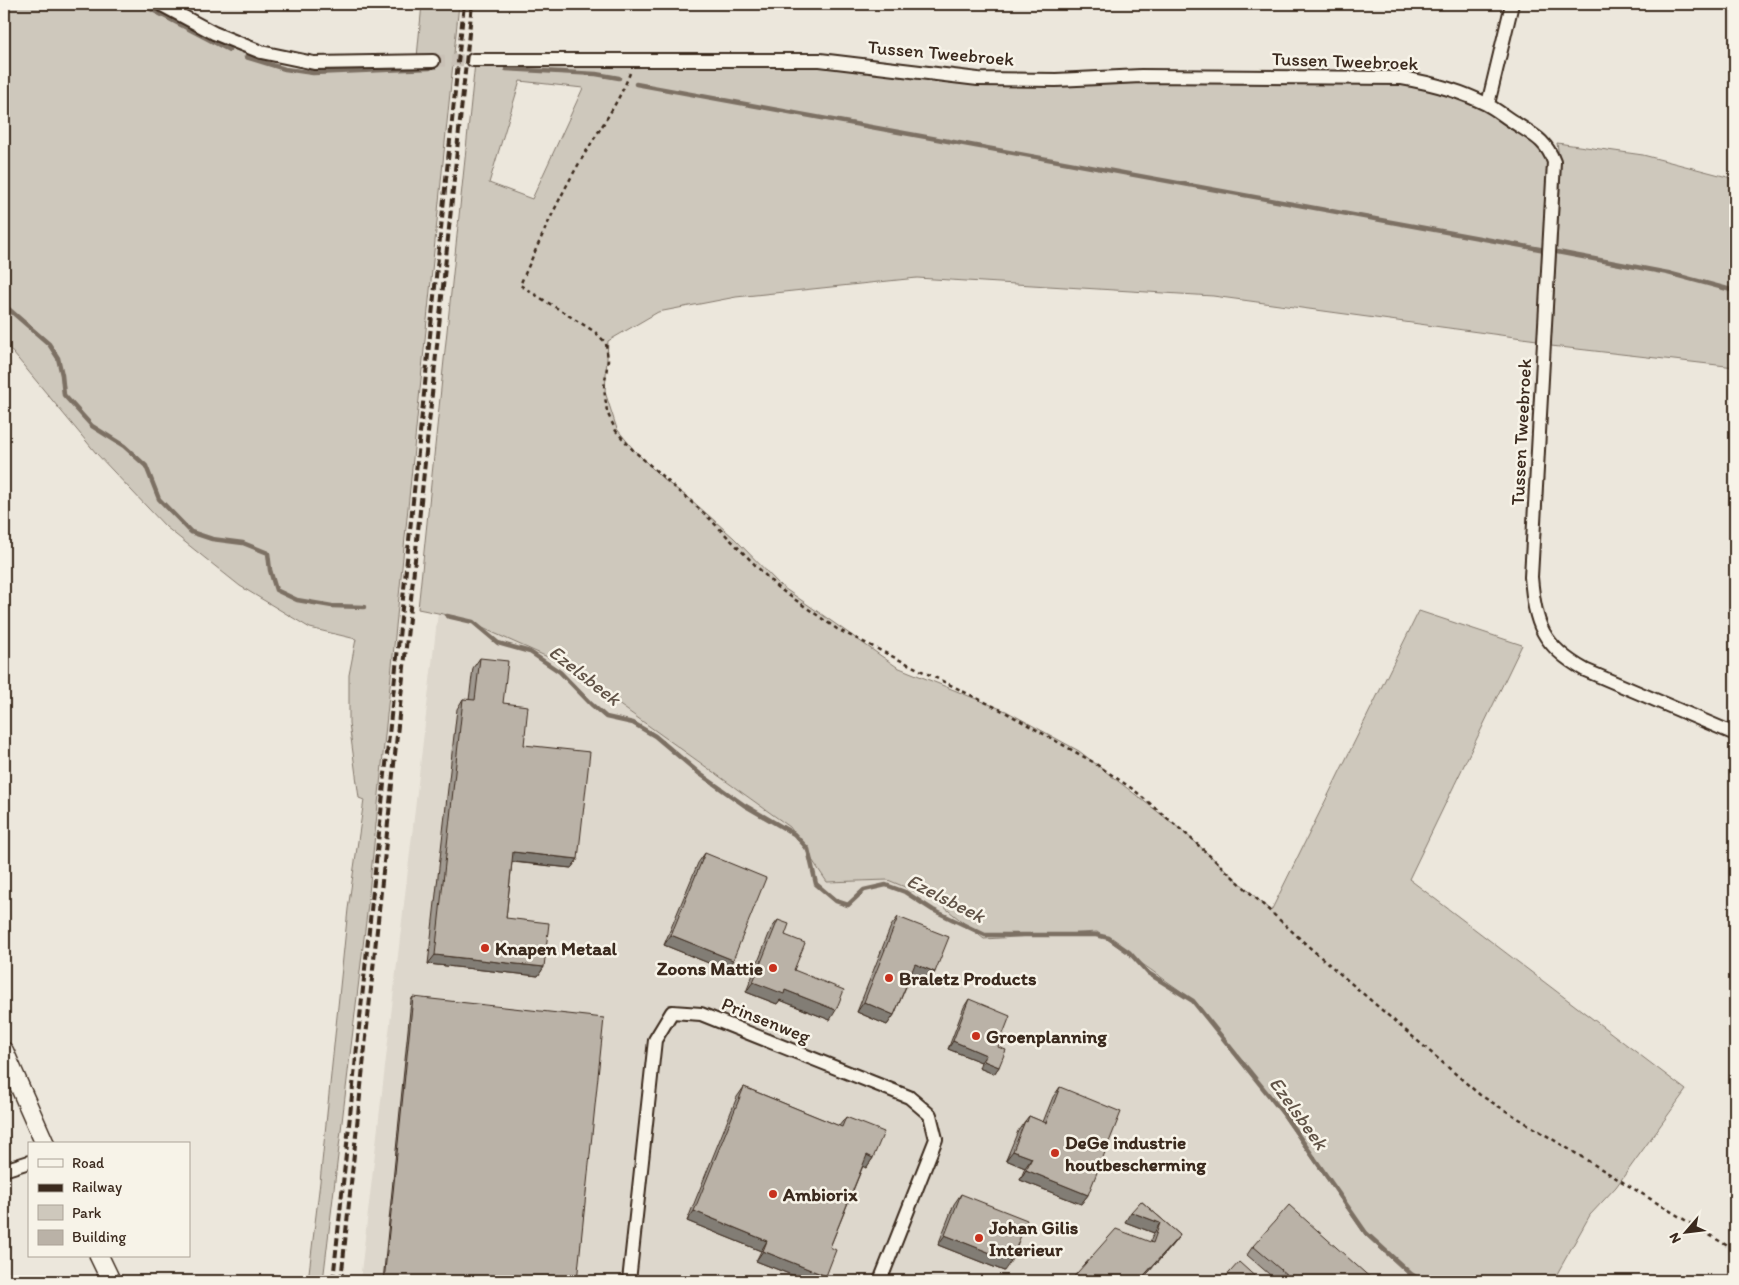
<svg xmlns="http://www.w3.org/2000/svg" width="1739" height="1285" font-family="Itim,sans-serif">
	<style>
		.built { fill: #ddd7cc }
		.green { fill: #cec8bc; stroke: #84796d; fill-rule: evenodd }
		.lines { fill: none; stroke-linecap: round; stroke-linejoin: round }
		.stream { stroke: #7c7064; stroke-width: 4.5 }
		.street-tunnel { stroke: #c9c1b6; stroke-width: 12; stroke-dasharray: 12 6; stroke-linecap: butt }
		.street-casing { stroke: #3b2a1e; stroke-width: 16 }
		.secondary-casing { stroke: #3b2a1e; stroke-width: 21 }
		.path { stroke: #3b2a1e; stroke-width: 2.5; stroke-dasharray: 4 4; stroke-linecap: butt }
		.street { stroke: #f7f3e8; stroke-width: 12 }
		.secondary { stroke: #f7f3e8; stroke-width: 18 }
		.rail { stroke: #3b2a1e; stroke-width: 4; stroke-dasharray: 8 4; stroke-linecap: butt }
		.wall { fill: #a09990; stroke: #3b2a1e }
		.shaded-wall { fill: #827d75; stroke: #3b2a1e }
		.building { fill: #bab2a7; stroke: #3b2a1e }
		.poi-dot { fill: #c8321e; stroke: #f7f3e8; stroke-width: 2 }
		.labels { text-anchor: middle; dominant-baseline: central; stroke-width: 5; stroke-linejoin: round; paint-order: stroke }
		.street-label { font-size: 19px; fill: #3b2a1e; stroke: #f7f3e8 }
		.poi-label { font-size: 19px; font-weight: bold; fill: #3b2a1e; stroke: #f7f3e8; text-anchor: start }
		.water-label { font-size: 20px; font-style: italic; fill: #615347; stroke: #f7f3e8 }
	</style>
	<rect width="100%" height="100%" fill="#ece7dc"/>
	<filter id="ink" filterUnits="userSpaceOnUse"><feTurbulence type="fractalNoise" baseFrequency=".02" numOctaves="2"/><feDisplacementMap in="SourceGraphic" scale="10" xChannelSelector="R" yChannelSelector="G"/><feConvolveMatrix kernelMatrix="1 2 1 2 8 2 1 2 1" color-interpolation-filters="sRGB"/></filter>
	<g filter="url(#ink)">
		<path class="built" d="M438 612 458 617 561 663 790 827 827 882 888 880 934 899 984 939 1097 932 1195 1001 1280 1112 1410 1277 1415 1281H360Z"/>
		<path class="green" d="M4 4H144L226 46 277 67 315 71 416 68 422 4H459L367 913 323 1281H308L320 1182 348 909 364 800 359 798 349 723V675L356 639 310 628 240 586 166 527 96 453 4 342Z
			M475 63 822 65 984 85 1029 86 1101 82 1271 81 1399 83 1433 88 1458 98 1480 107 1535 142 1543 150 1548 162V193L1537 340 1213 296 917 278 736 297 658 312 608 341 605 392 617 429 634 450 664 480 689 498 734 538 781 586 897 667 1006 711 1079 751 1184 832 1271 911 1419 611 1522 645 1409 879 1686 1090 1616 1187 1590 1215 1553 1281H1415L1365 1235 1280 1112 1195 1001 1097 932 984 939 934 899 888 880 827 882 790 827 561 663 458 617 418 609ZM520 81 583 88 532 199 489 183Z
			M1557 143 1643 155 1735 179V367L1551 346 1561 170Z"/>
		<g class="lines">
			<path class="stream" d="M141 4 229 50
				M246 57 285 69 313 73 430 68
				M506 69 596 74 619 78
				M636 84 1545 250
				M1557 252 1668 273 1735 291
				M4 305 49 344 58 358 62 375 64 395 92 426 124 446 146 466 159 499 191 532 212 539 243 543 268 553 270 570 276 590 297 600 332 606 364 607
				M447 616 473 622 498 643 530 652 560 672 591 704 606 717 633 723 655 736 700 774 744 805 794 834 808 849 816 884 836 901 848 905 864 890 886 885 905 892 933 910 985 935H1096L1109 938 1129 952 1148 973 1193 1001 1283 1113 1366 1233 1411 1274 1422 1281"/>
			<path class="street-tunnel" d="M433 61 473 60"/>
			<g class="street-casing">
				<path id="street" d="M160 4 214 33 261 52 314 63 433 61
					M473 60H820L978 79 1056 80 1141 76 1402 78C1431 83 1459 90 1486 104 1496 109 1505 117 1515 123 1533 135 1546 140 1554 162L1531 577C1535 624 1542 646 1585 670L1735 734
					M1488 104 1512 4
					M4 1170 29 1162
					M629 1281 655 1040 672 1012 701 1014 909 1097 930 1115 936 1139 880 1281"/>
			</g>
			<g class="secondary-casing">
				<path id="secondary" d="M4 1051 45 1144
					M99 1256 111 1281"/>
			</g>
			<path class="path" d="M630 73C617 107 595 135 577 167 555 205 538 245 520 285L595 332 606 343 608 360 604 388 607 412 616 431 633 450 707 516 777 587 837 629 1005 712 1093 762 1134 790 1185 833 1308 946 1480 1095 1726 1245 1735 1252"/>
			<use href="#street" class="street"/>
			<use href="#secondary" class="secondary"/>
			<path class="rail" d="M333 1281 464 4
				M341 1281 472 4"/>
		</g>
		<path class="wall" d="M480 658 524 745 578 859 571 868 512 862 506 918 544 967 538 976 428 964 457 709 463 699 469 700 473 668Z
			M705 853 733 960 726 970 664 945 698 863Z
			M898 917 935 972 928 982 911 975 894 1015 887 1025 857 1012 891 926Z
			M778 920 785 935 794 970 830 1020 780 1000 777 1004 746 992 771 929Z
			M413 997 577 1281H383L411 1000Z
			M969 999 998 1047 999 1067 994 1074 979 1068 981 1062 948 1049 964 1007Z
			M744 1087 839 1126 846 1117 873 1158 866 1168 863 1166 830 1247 822 1281H807L756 1261 761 1251 687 1221 737 1097Z
			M1060 1087 1088 1195 1081 1204 1020 1180 1025 1168 1006 1160 1018 1131 1025 1121 1029 1116 1043 1122 1053 1097Z
			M961 1194 1004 1271 938 1245 954 1204Z
			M1141 1201 1180 1235 1173 1244 1141 1281H1070L1150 1242 1154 1233 1125 1222Z
			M1253 1246 1374 1281H1277L1247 1255Z"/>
		<path class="shaded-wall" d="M513 852 578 859 571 868 506 861Z
			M671 935 733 960 726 970 664 945Z
			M435 955 544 967 538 976 428 964Z
			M915 964 935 972 928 982 908 974Z
			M753 982 785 990 836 1010 830 1020 780 1000 777 1004 746 992Z
			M864 1002 894 1015 887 1025 857 1012Z
			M953 1041 986 1055 981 1062 948 1049Z
			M984 1061 999 1067 994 1074 979 1068Z
			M1013 1151 1032 1158 1025 1168 1006 1160Z
			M867 1155 873 1158 866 1168 860 1165Z
			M1026 1170 1088 1195 1081 1204 1020 1180Z
			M694 1211 767 1241 761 1251 687 1221Z
			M1131 1212 1160 1223 1154 1233 1125 1222Z
			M945 1235 1011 1261 1004 1271 938 1245Z
			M1180 1235 1173 1244 1141 1281H1139Z
			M763 1251 826 1276 822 1281H807L756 1261Z"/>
		<path class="building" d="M480 658 508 661 503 703 528 706 524 745 590 752 578 859 513 852 506 918 549 923 544 967 435 955 463 699 475 700Z
			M705 853 766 878 733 960 671 935Z
			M898 917 949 937 935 972 915 964 894 1015 864 1002Z
			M778 920 789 924 785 935 805 943 794 970 844 990 836 1010 785 990 784 994 753 982Z
			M413 997 604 1018 577 1281H384Z
			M969 999 1010 1016 998 1047 1006 1050 999 1067 984 1061 986 1055 953 1041Z
			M744 1087 842 1127 846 1117 884 1132 873 1158 867 1155 830 1247 836 1250 826 1276 763 1251 767 1241 694 1211Z
			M1060 1087 1121 1112 1088 1195 1026 1170 1032 1158 1013 1151 1025 1121 1027 1122 1029 1116 1046 1123Z
			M961 1194 1027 1220 1011 1261 945 1235Z
			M1141 1201 1180 1235 1139 1281H1070L1116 1229 1153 1243 1160 1223 1131 1212Z
			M1289 1205 1374 1281H1294L1253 1246Z
			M1239 1262 1260 1281H1222Z"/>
	</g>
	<g class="poi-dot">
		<circle cx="485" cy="948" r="5"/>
		<circle cx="773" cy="968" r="5"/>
		<circle cx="889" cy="978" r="5"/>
		<circle cx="976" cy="1036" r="5"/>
		<circle cx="1055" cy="1153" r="5"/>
		<circle cx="773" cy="1194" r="5"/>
		<circle cx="979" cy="1238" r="5"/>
	</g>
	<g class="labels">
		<g class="street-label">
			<text transform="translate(941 53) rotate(5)">Tussen Tweebroek</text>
			<text transform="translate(1345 61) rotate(2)">Tussen Tweebroek</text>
			<text transform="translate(1521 432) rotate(-87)">Tussen Tweebroek</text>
			<text transform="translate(766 1020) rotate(22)">Prinsenweg</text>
		</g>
		<g class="poi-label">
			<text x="495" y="948">Knapen Metaal</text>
			<text x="763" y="968" text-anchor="end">Zoons Mattie</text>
			<text x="899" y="978">Braletz Products</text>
			<text x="986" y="1036">Groenplanning</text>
			<text x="1065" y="1142">DeGe industrie<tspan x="1065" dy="22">houtbescherming</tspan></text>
			<text x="783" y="1194">Ambiorix</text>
			<text x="989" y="1227">Johan Gilis<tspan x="989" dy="22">Interieur</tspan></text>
		</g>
		<g class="water-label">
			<text transform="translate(585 675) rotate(38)">Ezelsbeek</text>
			<text transform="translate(946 898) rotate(27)">Ezelsbeek</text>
			<text transform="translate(1299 1113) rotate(54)">Ezelsbeek</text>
		</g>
	</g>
	<rect width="1739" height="1285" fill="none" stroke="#f7f3e8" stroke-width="20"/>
	<rect x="10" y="10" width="1719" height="1265" fill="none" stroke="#3b2a1e" stroke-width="2" filter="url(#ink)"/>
	<rect x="28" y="1142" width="162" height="115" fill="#f7f3e8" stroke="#aca397"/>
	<rect x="38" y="1159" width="25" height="8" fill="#f7f3e8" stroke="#aca397"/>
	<text x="72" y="1168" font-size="15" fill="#3b2a1e">Road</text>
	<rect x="38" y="1184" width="25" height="8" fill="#3b2a1e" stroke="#aca397"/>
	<text x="72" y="1192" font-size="15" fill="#3b2a1e">Railway</text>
	<rect x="38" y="1205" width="25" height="15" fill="#cec8bc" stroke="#aca397"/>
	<text x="72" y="1218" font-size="15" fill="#3b2a1e">Park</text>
	<rect x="38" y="1230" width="25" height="15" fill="#bab2a7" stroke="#aca397"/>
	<text x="72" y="1242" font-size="15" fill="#3b2a1e">Building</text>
	<g transform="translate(1686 1232) rotate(242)" stroke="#f7f3e8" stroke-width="4" paint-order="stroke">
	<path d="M0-4L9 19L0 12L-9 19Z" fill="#3b2a1e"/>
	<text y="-8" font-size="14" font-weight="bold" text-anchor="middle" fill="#3b2a1e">N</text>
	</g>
</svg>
